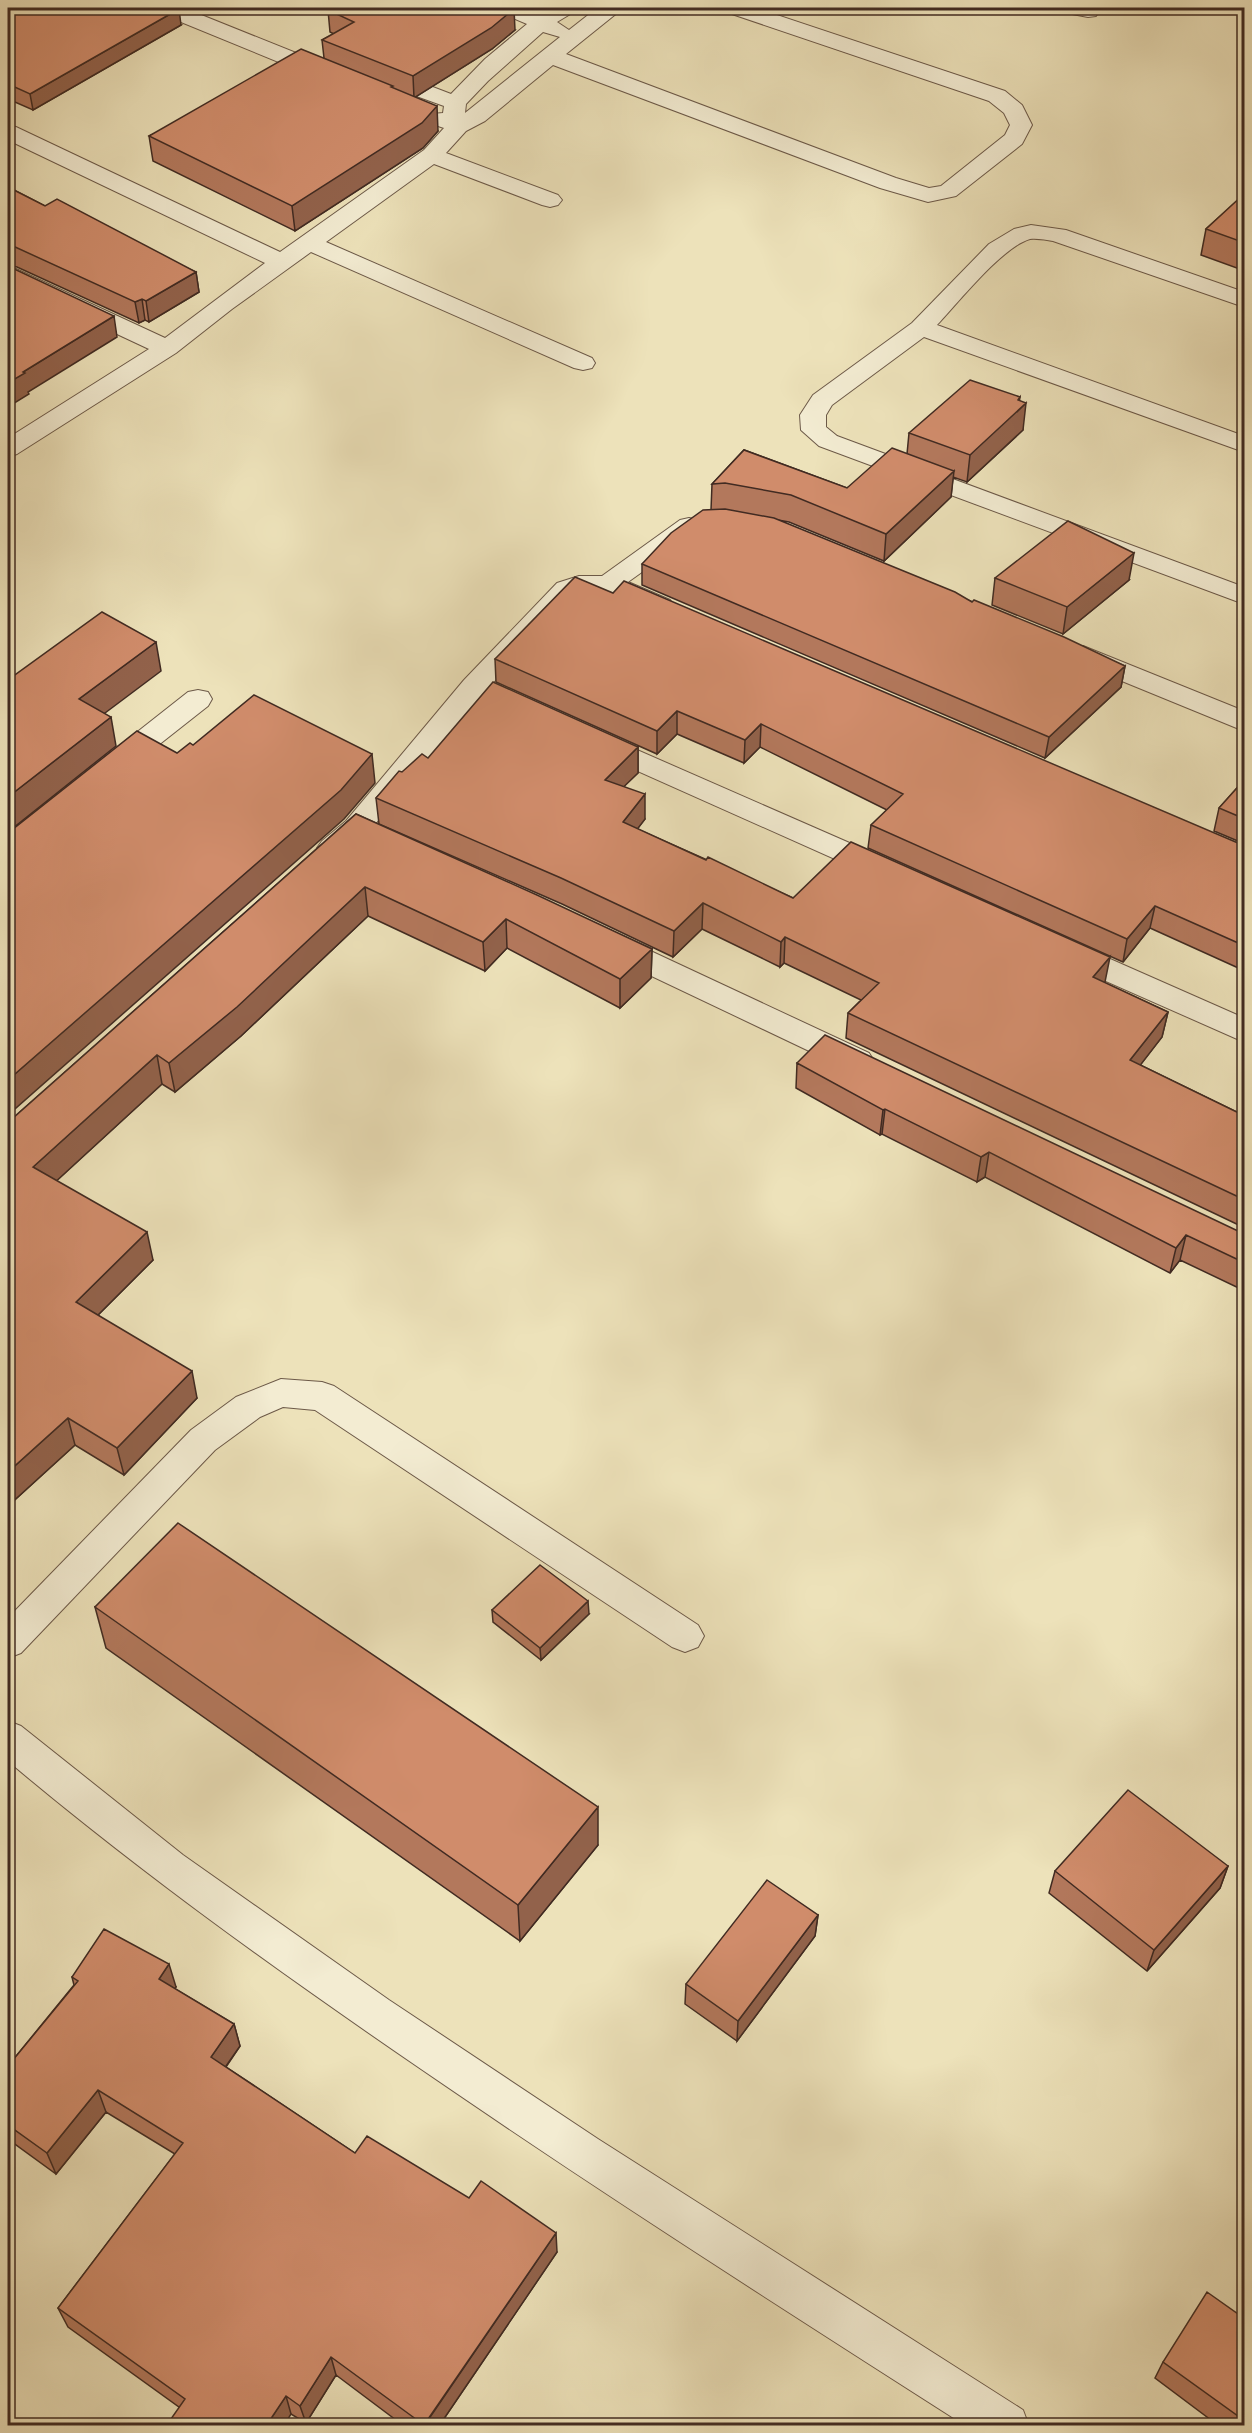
<svg xmlns="http://www.w3.org/2000/svg" width="1252" height="2433" font-family="Alegreya,serif">
	<style>
		.lines { fill: none; stroke-linecap: round; stroke-linejoin: round }
		.minor-casing { stroke: #6c5948; stroke-width: 2 }
		.minor { fill: #f3ecd2; fill-rule: evenodd }
		.wall { fill: #b3785c; stroke: #412b22; stroke-width: 1.5 }
		.shaded-wall { fill: #92624b; stroke: #412b22; stroke-width: 1.5 }
		.building { fill: #d08c6b; stroke: #412b22; stroke-width: 1.5 }
	</style>
	<rect width="100%" height="100%" fill="#ede2ba"/>
	<filter id="stains"><feTurbulence type="fractalNoise" baseFrequency=".00333" numOctaves="4"/><feColorMatrix values="0 0 0 0 .2 0 0 0 0 .09 0 0 0 0 .02 0 0 0 .5 -.17"/></filter>
	<radialGradient id="worn" r=".72"><stop offset=".6" stop-color="#630" stop-opacity="0"/><stop offset="1" stop-color="#630" stop-opacity=".3"/></radialGradient>
	<g class="lines">
		<g class="minor-casing">
			<path id="minor" d="M156 8H184L336 69 339 74 336 79 328 81 320 79 159 13Z
				M499 8H525L540 14 550 8H574L572 13 557 22 569 30 597 8H619L617 13 566 54 896 178 929 188 941 186 1005 135 1010 125 1004 113 989 101 729 13 727 8H756L1005 91 1022 105 1032 125 1022 144 956 196 928 202 880 188 553 65 485 121 466 131 446 153 558 195 562 200 558 205 550 207 542 205 434 164 326 242 592 358 595 363 592 368 583 370 574 368 311 252 232 309 176 353 17 454 8 457V438L149 349 8 283V267L16 269 165 338 265 263 8 140V125L16 127 280 252 424 150 444 128 432 124 429 119 432 114 443 113 444 106 375 81 372 76 375 71 383 69 391 71 451 94 485 59 527 24 501 13ZM543 32 560 37 465 113 466 104 488 81Z
				M1064 8H1096L1099 11 1096 16 1088 17 1067 13Z
				M1031 225 1066 230 1244 292V307L1053 241C1046 240 1037 238 1030 239 1002 247 957 304 937 325L1244 436V452L924 337 832 405 826 415V427L837 436 1244 587V604L819 446 801 430 800 415 813 395 912 323 989 244 1014 229Z
				M689 518 698 520 702 526 698 532 628 582 670 600 674 606 670 612C638 621 613 582 577 595L484 692 366 835 342 855 332 858 322 855 317 848 322 841 346 821 464 680 557 583 579 576H602L680 520Z
				M1083 646 1244 711V731L1073 661 1069 655 1073 649Z
				M198 690 208 692 212 699 208 706 123 773 113 776 103 773 99 766 103 759 188 692Z
				M596 732 893 862 898 869 893 876 883 879 873 876 586 748 582 741 586 734Z
				M612 933 869 1053 874 1061 869 1069 858 1073 847 1069 601 952 597 944 601 936Z
				M1067 940 1244 1018V1042L1056 959 1052 951 1056 943Z
				M281 1379 322 1382 334 1386 698 1625 704 1636 698 1647 685 1652 672 1647 315 1410 283 1407 260 1417 215 1450 21 1653 8 1658V1618L191 1430 236 1397Z
				M8 1721 21 1726 183 1855 389 2000 598 2139 1023 2410 1029 2426H966C783 2309 600 2192 421 2069 278 1971 141 1873 8 1761Z"/>
		</g>
		<use href="#minor" class="minor"/>
	</g>
	<path class="wall" d="M8 8 181 25 33 110 8 99Z
		M328 10 515 30 492 49 415 97 438 131 423 148 295 231 153 161 149 136 324 58 322 40 334 34 330 32Z
		M8 187 45 206 196 272 199 292 149 322 145 320 139 323 17 267 8 265Z
		M1245 194V271L1201 255 1206 229Z
		M1019 400 1023 430 967 482 953 477 951 497 884 561 789 522 778 520 1125 666 1121 687 1045 758 642 585V564L711 510 712 484 744 450 847 488 907 454 909 433Z
		M995 578 1129 580 1063 634 992 605Z
		M613 593 1245 846V971L1150 928 1123 962 868 848 871 825 887 810 760 747 744 763 677 734 657 754 496 682 495 659Z
		M638 747V773L624 786 645 819 637 829 793 898 1105 983 1168 1012 1162 1037 1140 1065 1245 1116V1228L846 1038 848 1013 861 1000 784 963 780 967 702 929 673 957 562 904 379 824 376 798 402 772 428 758Z
		M1245 779V844L1214 831 1219 808Z
		M356 814 652 949 651 978 620 1008 507 948 485 971 368 916 241 1036 175 1092 162 1084 56 1181 153 1260 98 1315 197 1398 124 1475 75 1445 8 1506V1119L13 1118Z
		M797 1063 1245 1234V1291L1180 1260 1170 1273 985 1177 977 1182 882 1134 880 1135 796 1088Z
		M95 1607 598 1845 520 1941 106 1648Z
		M492 1610 589 1614 541 1660 493 1622Z
		M1228 1866 1220 1888 1147 1971 1049 1893 1055 1871Z
		M818 1915 815 1936 737 2041 685 2004 686 1984Z
		M72 1977 176 1987 175 1989 234 2024 240 2046 226 2067 355 2153 557 2252 439 2426H404L336 2375 306 2423 291 2414 179 2407 68 2327 58 2308 175 2154 106 2112 56 2174 8 2139V2066L74 1985Z
		M1245 2319V2426H1219L1155 2378 1163 2362Z"/>
	<path class="shaded-wall" d="M179 9 181 25 33 110 30 94Z
		M514 9 515 30 492 49 414 98 413 76Z
		M437 106 438 131 423 148 295 231 292 206Z
		M196 272 199 292 149 322 146 301Z
		M142 299 145 320 139 323 135 302Z
		M114 316 117 337 28 392 29 394 8 407V383L23 372Z
		M1020 397 1018 411 1026 403 1023 430 967 482 970 455Z
		M954 471 951 497 884 561 886 534Z
		M1134 553 1129 580 1063 634 1067 607Z
		M156 642 161 671 85 728 79 699Z
		M1125 666 1121 687 1045 758 1049 737Z
		M677 711V734L657 754V731Z
		M111 717 116 746 8 832V797Z
		M761 724 760 747 744 763 745 740Z
		M638 747V773L605 805V780Z
		M372 754 375 783 344 819 8 1115V1080Z
		M645 794V819L623 848V822Z
		M365 887 368 916 241 1036 175 1092 169 1063Z
		M703 903 702 929 673 957 674 931Z
		M1155 906 1150 928 1123 962 1127 939Z
		M506 919 507 948 485 971 483 942Z
		M785 937 784 963 780 967 781 942Z
		M652 949 651 978 620 1008V979Z
		M1110 957 1105 982 1089 1003 1093 977Z
		M1168 1012 1162 1037 1125 1085 1130 1060Z
		M157 1055 162 1084 40 1196 33 1167Z
		M885 1109 882 1134 880 1135 883 1110Z
		M989 1152 985 1177 977 1182 981 1157Z
		M147 1232 153 1260 83 1330 76 1302Z
		M1186 1235 1180 1260 1170 1273 1176 1248Z
		M192 1371 197 1398 124 1475 117 1448Z
		M68 1418 75 1445 8 1506V1472Z
		M588 1601 589 1614 541 1660 540 1648Z
		M598 1807V1845L520 1941 518 1905Z
		M1228 1866 1220 1888 1147 1971 1154 1950Z
		M818 1915 815 1936 737 2041 738 2021Z
		M169 1964 176 1987 166 2002 159 1979Z
		M234 2024 240 2046 217 2079 211 2057Z
		M98 2090 106 2112 56 2174 47 2153Z
		M556 2233 557 2252 439 2426H424Z
		M331 2357 336 2375 306 2423 300 2406Z
		M286 2396 291 2414 284 2426H266Z"/>
	<path class="building" d="M8 8H175L179 9 30 94 8 84Z
		M333 8H511L514 9 491 28 413 76 322 40 354 22 328 10Z
		M301 49 393 86 391 87 437 106 422 123 292 206 149 136Z
		M8 187 45 206 57 199 196 272 146 301 142 299 135 302 13 246 8 245Z
		M1244 194 1245 243 1206 229Z
		M8 266 114 316 23 372 25 373 8 383Z
		M970 380 1020 397 1018 400 1026 403 970 455 909 433Z
		M892 448 954 471 886 534 791 495 725 483 712 484 744 450 847 488Z
		M725 509 774 518 955 592 972 602 974 600 1064 637 1125 666 1049 737 642 564 671 533 703 510Z
		M1068 521 1134 553 1067 607 995 578Z
		M575 577 613 593 624 581 1245 846V946L1155 906 1127 939 871 825 903 794 761 724 745 740 677 711 657 731 495 659Z
		M102 612 156 642 79 699 111 717 8 797V680Z
		M493 682 638 747 605 780 645 794 623 822 706 860 708 857 793 898 851 842 1110 957 1093 977 1168 1012 1130 1060 1245 1116V1200L848 1013 879 983 785 937 781 942 703 903 674 931 561 878 376 798 399 771 402 772 422 754 428 758Z
		M254 695 372 754 341 790 8 1080V830L13 829 137 731 177 753 190 743 193 745Z
		M1245 779V819L1219 808Z
		M356 814 537 895 652 949 620 979 506 919 483 942 365 887 237 1007 169 1063 157 1055 33 1167 147 1232 76 1302 192 1371 117 1448 68 1418 8 1472V1119L13 1118Z
		M825 1035 1238 1231 1245 1234V1263L1186 1235 1176 1248 989 1152 981 1157 885 1109 883 1110 797 1063Z
		M178 1523 598 1807 518 1905 95 1607Z
		M540 1565 588 1601 540 1648 492 1610Z
		M1128 1790 1228 1866 1154 1950 1055 1871Z
		M767 1880 818 1915 738 2021 686 1984Z
		M104 1929 169 1964 159 1979 234 2024 211 2057 355 2153 367 2136 469 2198 481 2181 556 2233 424 2425 331 2357 300 2406 286 2396 266 2426H166L185 2399 58 2308 183 2143 98 2090 47 2153 8 2125V2066L78 1981 72 1977Z
		M1207 2292 1245 2319V2421L1163 2362Z"/>
	<rect width="1252" height="2433" fill="none" stroke="#ede2ba" stroke-width="30"/>
	<rect x="9" y="9" width="1234" height="2415" fill="none" stroke="#412b22" stroke-width="3"/>
	<rect x="15" y="15" width="1222" height="2403" fill="none" stroke="#412b22" stroke-width="1.5"/>
	<rect width="100%" height="100%" filter="url(#stains)"/>
	<rect width="100%" height="100%" fill="url(#worn)"/>
</svg>
